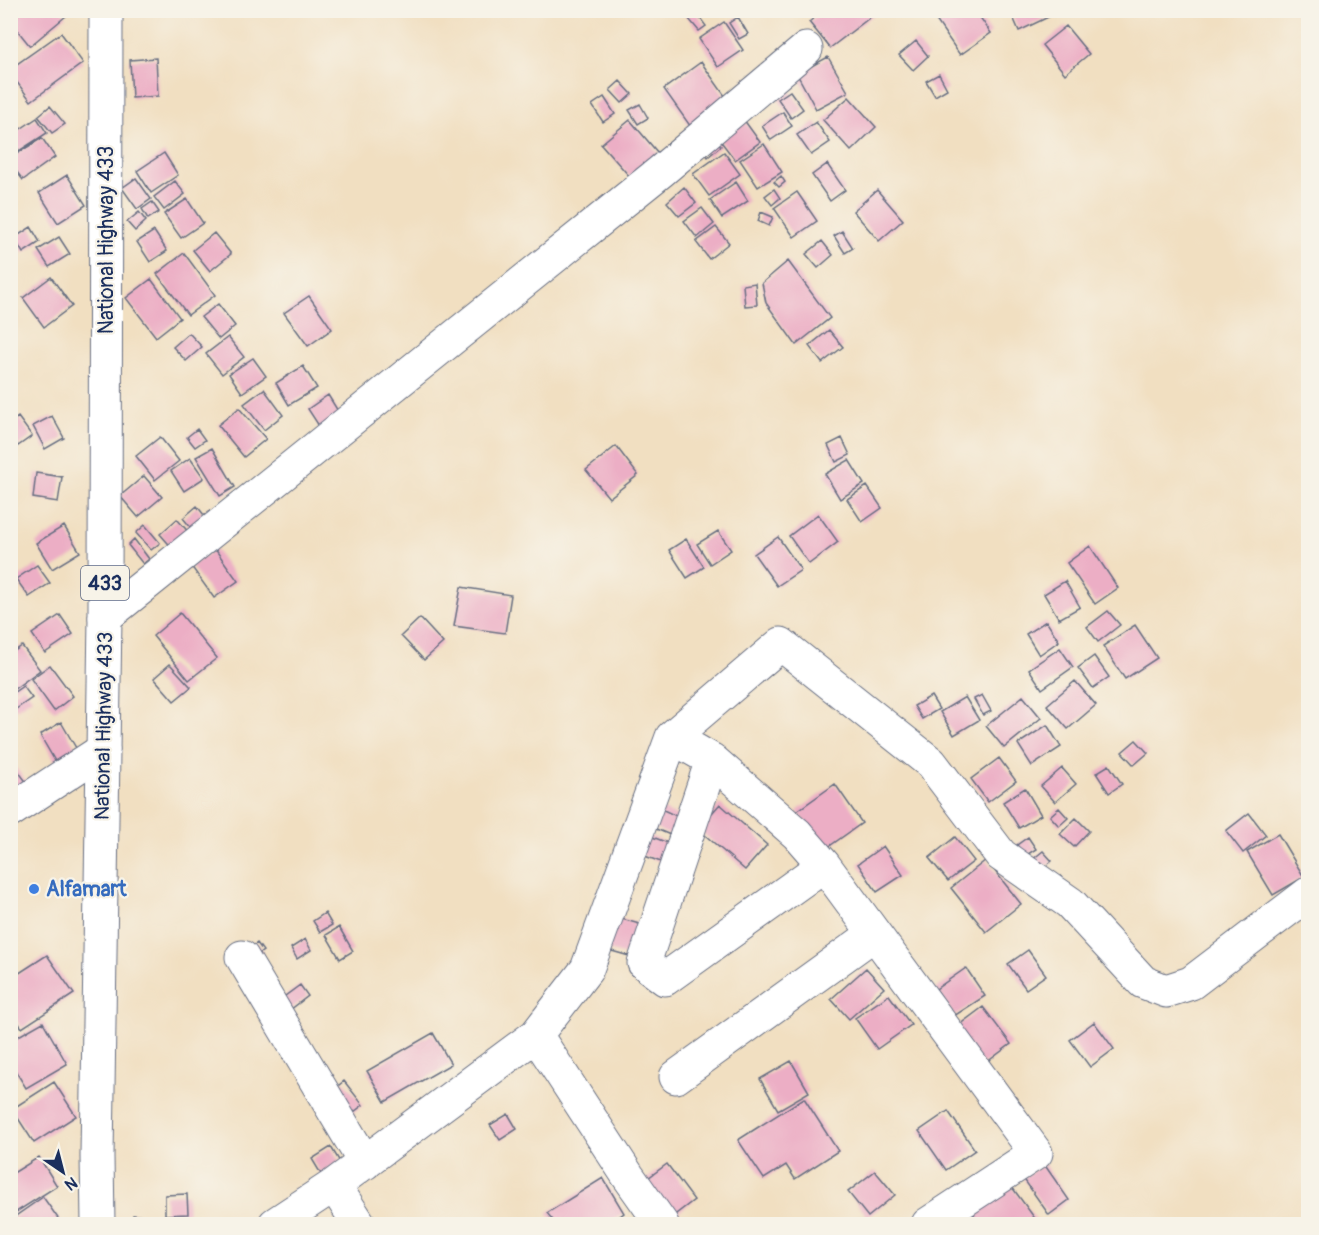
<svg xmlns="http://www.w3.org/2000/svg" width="1319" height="1235" font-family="Pangolin,sans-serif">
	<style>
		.building { fill: #ecaec5 }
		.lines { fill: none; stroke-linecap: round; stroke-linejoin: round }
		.minor-casing { stroke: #666d81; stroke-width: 35 }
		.major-casing { stroke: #666d81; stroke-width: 35 }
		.minor { stroke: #fff; stroke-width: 33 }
		.major { stroke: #fff; stroke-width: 33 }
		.shop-dot { fill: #3f7fe0; stroke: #f7f3e8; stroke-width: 2 }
		.labels { text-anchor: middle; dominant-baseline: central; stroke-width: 4.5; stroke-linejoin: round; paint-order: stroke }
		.shield { fill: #f7f3e8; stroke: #5d6a87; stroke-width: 1.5 }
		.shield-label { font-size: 20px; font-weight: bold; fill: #1b2f5e }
		.street-label { font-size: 21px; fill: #1b2f5e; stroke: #f7f3e8 }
		.shop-label { font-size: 21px; font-weight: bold; fill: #366cbe; stroke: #f7f3e8; text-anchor: start }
	</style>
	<rect width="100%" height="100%" fill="#f7f3e8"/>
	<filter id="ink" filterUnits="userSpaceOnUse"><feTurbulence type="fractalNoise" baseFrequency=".0167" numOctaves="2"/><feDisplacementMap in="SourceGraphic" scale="12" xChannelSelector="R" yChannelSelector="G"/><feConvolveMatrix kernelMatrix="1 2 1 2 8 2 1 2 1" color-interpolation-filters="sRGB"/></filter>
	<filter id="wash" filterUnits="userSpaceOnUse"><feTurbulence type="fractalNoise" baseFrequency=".008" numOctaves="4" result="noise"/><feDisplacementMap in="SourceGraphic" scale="24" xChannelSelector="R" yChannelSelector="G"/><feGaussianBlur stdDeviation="1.35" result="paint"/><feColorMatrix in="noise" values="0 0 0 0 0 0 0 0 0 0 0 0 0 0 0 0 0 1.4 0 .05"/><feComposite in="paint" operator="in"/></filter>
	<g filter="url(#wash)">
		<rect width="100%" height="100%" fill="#f1dfc1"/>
		<g id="blocks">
			<path class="building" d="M10 10H61L66 16 30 46 10 21Z
				M686 10H694L706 26 699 31 683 12Z
				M824 10H876L877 12 830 48 809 22Z
				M929 10H975L991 33 960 55Z
				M1010 10H1063L1019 31Z
				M738 17 748 34 739 39 729 23Z
				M724 22 743 50 718 67 699 39Z
				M1066 26 1089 54 1065 74 1042 45Z
				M61 33 83 63 31 101 10 73V69Z
				M916 41 928 56 913 70 899 55Z
				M828 57 848 92 816 109 797 74Z
				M156 58 158 96 132 98 130 60Z
				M701 62 730 103 693 130 664 89Z
				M939 74 947 89 935 96 926 81Z
				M620 81 632 94 622 103 610 90Z
				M790 91 803 109 791 118 778 99Z
				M604 97 615 114 603 122 592 105Z
				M849 97 876 127 851 151 823 120Z
				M640 104 648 118 638 124 629 110Z
				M50 106 65 124 52 133 38 116Z
				M783 112 792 126 771 140 762 126Z
				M37 118 47 133 19 151 10 136Z
				M630 120 658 153 630 177 601 144Z
				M744 120 760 142 735 160 719 139Z
				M816 122 830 142 811 155 797 135Z
				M713 135 721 146 708 157 700 146Z
				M42 138 55 157 23 180 10 163V158Z
				M764 144 782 172 758 187 740 160Z
				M724 152 740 174 709 196 693 174Z
				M164 153 178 175 151 193 137 171Z
				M827 164 845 190 830 201 812 175Z
				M67 175 86 205 58 223 39 193Z
				M781 176 785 182 779 187 774 182Z
				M136 178 151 199 137 209 122 188Z
				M175 181 185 194 164 210 154 197Z
				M736 182 748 201 722 218 710 200Z
				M684 187 696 203 679 216 667 202Z
				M774 189 780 198 772 205 765 196Z
				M877 190 903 220 879 241 853 211Z
				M797 192 817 221 794 237 774 208Z
				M187 199 203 223 181 238 164 214Z
				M152 202 159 212 148 219 142 209Z
				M702 208 714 224 697 238 684 221Z
				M139 212 146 221 135 231 127 222Z
				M761 212 773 217 769 226 758 221Z
				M31 227 40 242 23 253 14 238Z
				M716 227 729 243 709 259 696 242Z
				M154 231 167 251 150 262 137 242Z
				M842 231 853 248 845 253 834 236Z
				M214 233 231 254 210 271 193 250Z
				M59 237 70 254 49 267 38 250Z
				M822 241 833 255 818 268 806 254Z
				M184 253 215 295 188 315 157 274Z
				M788 261 830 318 796 345 766 303 762 283Z
				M51 277 72 306 44 327 23 298Z
				M151 279 180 318 156 337 126 298Z
				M755 283 757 305 745 306 743 285Z
				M309 296 332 329 308 346 284 313Z
				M218 304 235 326 219 339 201 317Z
				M829 330 843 347 822 363 809 346Z
				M189 333 202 347 186 361 173 347Z
				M228 337 244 357 222 374 206 354Z
				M253 358 266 376 242 393 229 374Z
				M303 366 317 388 289 405 276 383Z
				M264 389 283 415 264 430 244 404Z
				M328 395 341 416 321 429 308 409Z
				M239 408 266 439 244 457 218 425Z
				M52 416 64 438 45 449 33 426Z
				M18 417 32 436 18 446 10 436V423Z
				M197 429 205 440 195 447 187 437Z
				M160 437 179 461 155 480 136 456Z
				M842 438 850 455 836 462 828 445Z
				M616 446 638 475 609 498 586 470Z
				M212 448 235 487 220 496 196 457Z
				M190 458 204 478 184 491 171 471Z
				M849 460 864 484 840 499 825 474Z
				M36 473 62 477 58 502 33 498Z
				M144 476 162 497 138 517 120 496Z
				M867 486 882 508 862 522 847 499Z
				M197 506 215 529 201 540 183 518Z
				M818 514 838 542 809 564 789 536Z
				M177 519 198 543 181 558 160 534Z
				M145 525 160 543 151 550 136 533Z
				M64 526 80 552 52 569 36 543Z
				M718 531 731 550 710 564 697 544Z
				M778 537 801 570 777 586 754 554Z
				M134 539 149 559 143 564 128 545Z
				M686 539 704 567 687 578 669 550Z
				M1090 546 1118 588 1095 604 1067 563Z
				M215 549 238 581 214 598 191 566Z
				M37 565 50 583 29 597 16 579Z
				M1065 581 1080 607 1059 619 1044 594Z
				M461 587 511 595 505 633 454 626Z
				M1108 611 1120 625 1098 642 1087 627Z
				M180 613 217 658 189 680 153 636Z
				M60 615 73 634 45 653 32 634Z
				M420 618 443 643 424 660 401 636Z
				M1046 621 1059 641 1039 655 1026 634Z
				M1135 625 1157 658 1125 679 1103 646Z
				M22 646 40 670 10 692V654Z
				M1060 648 1073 667 1042 689 1029 669Z
				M1094 656 1109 677 1093 688 1078 668Z
				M170 664 191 687 174 701 154 678Z
				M50 665 73 696 54 711 31 679Z
				M1075 681 1096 705 1068 729 1047 705Z
				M23 686 32 698 16 709 10 700V695Z
				M982 695 991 711 983 715 974 699Z
				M931 696 939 709 922 719 914 706Z
				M1023 696 1041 718 1004 748 986 726Z
				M965 697 979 720 954 735 940 712Z
				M61 722 76 748 55 761 40 735Z
				M1047 725 1061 747 1032 766 1018 744Z
				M1136 740 1148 753 1134 765 1122 752Z
				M999 758 1016 781 988 802 971 779Z
				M10 760 39 799 10 821Z
				M1109 765 1122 784 1109 793 1096 773Z
				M1062 768 1076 784 1055 802 1041 786Z
				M835 784 862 823 824 850 797 811Z
				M1025 788 1041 815 1019 828 1003 802Z
				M720 804 767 845 745 870 698 829Z
				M657 807 683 819 675 837 649 826Z
				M1059 808 1068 818 1059 826 1050 816Z
				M1249 813 1266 835 1243 853 1226 831Z
				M1076 818 1089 831 1074 847 1060 834Z
				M645 834 673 845 666 864 637 853Z
				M1278 834 1304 877 1273 895 1247 852Z
				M955 837 974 861 948 881 929 858Z
				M1028 837 1036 849 1025 856 1017 845Z
				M883 846 903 875 877 892 858 864Z
				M1043 851 1052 861 1036 874 1027 864Z
				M986 860 1021 904 986 932 951 888Z
				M325 913 332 925 320 932 313 921Z
				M611 916 643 925 633 957 601 948Z
				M339 927 353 951 340 959 326 935Z
				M305 939 311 950 297 959 291 948Z
				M257 943 263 951 255 957 248 950Z
				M1028 950 1046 975 1026 989 1008 964Z
				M47 955 74 994 22 1028 10 1011V979Z
				M866 968 884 988 849 1019 831 999Z
				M966 968 985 996 954 1016 936 989Z
				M300 985 308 996 286 1013 277 1002Z
				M889 995 911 1025 877 1049 855 1018Z
				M983 1007 1011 1044 983 1065 955 1028Z
				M43 1022 67 1064 26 1088 10 1062V1027L17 1037Z
				M1094 1022 1114 1049 1090 1067 1070 1040Z
				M433 1033 451 1064 385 1102 367 1071Z
				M791 1061 809 1092 778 1110 760 1079Z
				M344 1081 363 1105 346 1118 328 1094Z
				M54 1082 76 1116 34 1143 12 1109Z
				M804 1098 838 1151 795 1179 786 1165 764 1179 738 1140Z
				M948 1111 975 1150 946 1170 919 1131Z
				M508 1114 517 1129 500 1140 490 1125Z
				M331 1147 340 1162 321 1174 312 1159Z
				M39 1157 57 1186 10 1216V1175Z
				M667 1164 694 1200 672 1217 644 1181Z
				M1044 1164 1069 1200 1049 1215 1023 1178Z
				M875 1171 895 1195 868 1217 848 1192Z
				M603 1178 624 1213 609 1224H556L547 1213Z
				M1009 1183 1039 1224H981L971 1211Z
				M187 1194 188 1214 165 1215V1195Z
				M43 1197 62 1224H10V1220Z
				M133 1215 153 1217 152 1224H132Z"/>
		</g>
	</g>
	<g filter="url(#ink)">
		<use href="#blocks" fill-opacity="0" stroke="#666d81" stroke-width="1.5"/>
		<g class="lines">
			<g class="minor-casing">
				<path id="minor" d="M105 617 660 172 806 49
					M672 737 712 760 797 834 824 865 1036 1153 928 1224
					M712 760 644 963 665 979 824 865
					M10 811 103 750
					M242 957 365 1163
					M536 1035 628 1176 662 1224
					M676 1077 874 934
					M334 1185 359 1224
					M275 1224 334 1185 536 1035 587 969 672 737 781 644 931 763 1001 855 1070 903 1143 982 1166 991 1191 983 1308 894"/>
			</g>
			<g class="major-casing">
				<path id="major" d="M98 1224 97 1156 105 617 106 10"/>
			</g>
			<use href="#minor" class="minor"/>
			<use href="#major" class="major"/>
		</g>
	</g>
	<circle class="shop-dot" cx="34" cy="889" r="6"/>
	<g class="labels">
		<rect class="shield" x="81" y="566" width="48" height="34" rx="4.5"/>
		<g class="shield-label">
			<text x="105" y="583">433</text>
		</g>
		<g class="street-label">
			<text transform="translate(106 240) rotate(-90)">National Highway 433</text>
			<text transform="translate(104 726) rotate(-89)">National Highway 433</text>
		</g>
		<g class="shop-label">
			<text x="46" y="889">Alfamart</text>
		</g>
	</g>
	<rect width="1319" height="1235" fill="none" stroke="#f7f3e8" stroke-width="36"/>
	<g transform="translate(63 1172) rotate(145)" stroke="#f7f3e8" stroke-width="4.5" paint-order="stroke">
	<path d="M0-4.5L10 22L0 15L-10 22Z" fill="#1b2f5e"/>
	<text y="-9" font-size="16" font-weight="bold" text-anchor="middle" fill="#1b2f5e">N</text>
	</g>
</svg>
